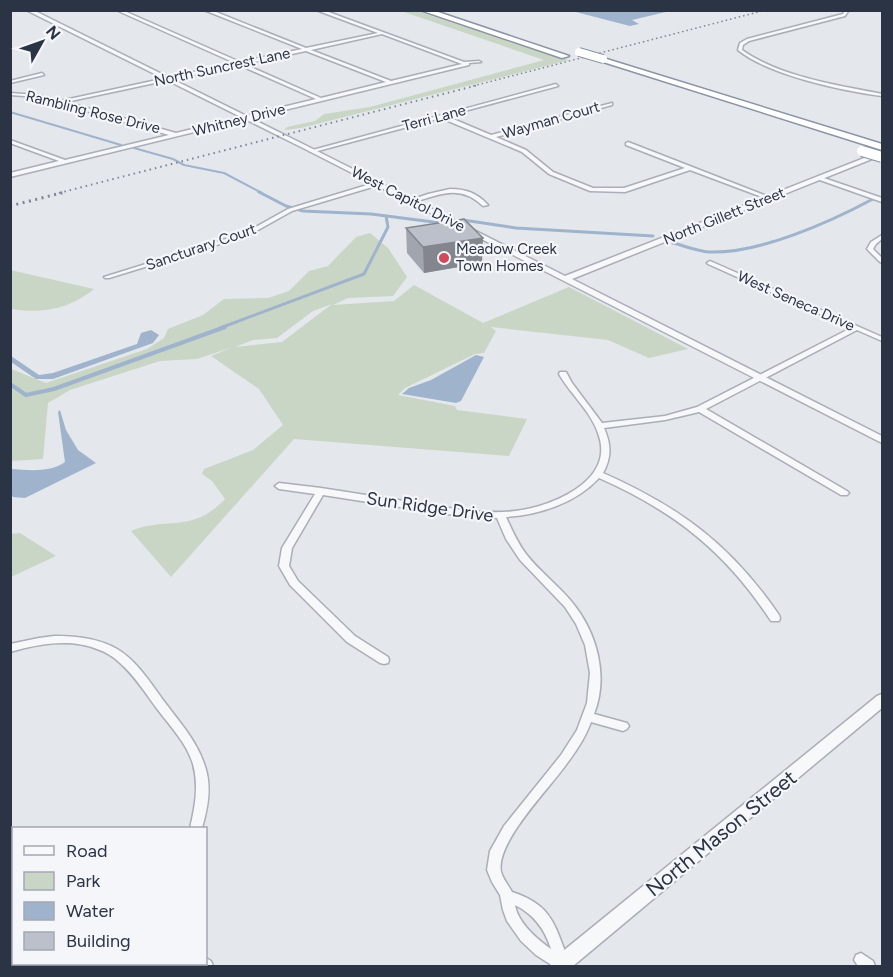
<svg xmlns="http://www.w3.org/2000/svg" width="893" height="977" font-family="Figtree,sans-serif">
	<style>
		.green { fill: #c9d6c5; fill-rule: evenodd }
		.water { fill: #9fb4cc }
		.lines { fill: none; stroke-linecap: round; stroke-linejoin: round }
		.stream-far2 { stroke: #9fb4cc; stroke-width: 2 }
		.stream-far1 { stroke: #9fb4cc; stroke-width: 3 }
		.stream { stroke: #9fb4cc; stroke-width: 4 }
		.minor-casing { stroke: #a9aeb7; stroke-width: 3 }
		.tertiary-casing { stroke: #a9aeb7; stroke-width: 3 }
		.motorway-casing { stroke: #8b94a3; stroke-width: 3 }
		.minor { fill: #f7f8fa; fill-rule: evenodd }
		.tertiary { fill: #f7f8fa; fill-rule: evenodd }
		.motorway { fill: #fff; fill-rule: evenodd }
		.rail-far2 { stroke: #7d8696; stroke-width: 1.5; stroke-dasharray: 1.5 3; stroke-linecap: butt }
		.rail-far1 { stroke: #7d8696; stroke-width: 2; stroke-dasharray: 1.5 4; stroke-linecap: butt }
		.rail { stroke: #7d8696; stroke-width: 3; stroke-dasharray: 2 4.5; stroke-linecap: butt }
		.motorway-bridge-far1-casing { stroke: #8b94a3; stroke-width: 10; stroke-linecap: butt }
		.motorway-bridge-casing { stroke: #8b94a3; stroke-width: 12; stroke-linecap: butt }
		.motorway-bridge-far1 { stroke: #fff; stroke-width: 8 }
		.motorway-bridge { stroke: #fff; stroke-width: 10 }
		.wall { fill: #a1a5ae }
		.shaded-wall { fill: #83868d }
		.building { fill: #bbc0ca; stroke: #83868d; stroke-width: 1.5 }
		.poi-dot { fill: #d1495b; stroke: #f4f6f9; stroke-width: 2 }
		.labels { text-anchor: middle; dominant-baseline: central; stroke-width: 4.5; stroke-linejoin: round; paint-order: stroke }
		.far-street-label { font-size: 15px; fill: #2b3445; stroke: #f4f6f9 }
		.far-poi-label { font-size: 15px; fill: #2b3445; stroke: #f4f6f9; text-anchor: start }
		.street-label { font-size: 18px; fill: #2b3445; stroke: #f4f6f9 }
		.near-street-label { font-size: 21px; fill: #2b3445; stroke: #f4f6f9 }
	</style>
	<rect width="100%" height="100%" fill="#e4e7ec"/>
	<path class="green" d="M401 11H416L569 60 301 128 284 130 287 127 315 121 324 114 370 107 544 60Z
		M370 233 388 248 407 277 393 296 348 298 333 305 394 301 414 285 483 323 569 287 688 349 649 358 608 340 491 327 496 331 484 353 475 354 405 388 398 395 455 406 457 410 527 419 509 456 294 439 171 577 131 531C167 516 192 534 225 499L212 481 202 474 204 469 253 450 283 425 259 389 211 356 233 347 197 359 160 361 70 390 48 403 43 459 11 461V369L46 383 147 349 164 338 168 329 203 315 224 299 268 298 289 291 309 271 328 266 356 237ZM332 304 282 342 235 347 253 340 277 338 313 311Z
		M10 270 94 289C70 309 42 314 11 309Z
		M20 533 56 556 11 577V534Z"/>
	<path class="water" d="M572 11V10L670 11 632 20 639 24 630 26Z
		M151 330 159 335 153 343 53 379H36L11 362V356L39 375 53 373 137 344 141 333Z
		M476 355 484 357 461 401 456 403 402 394 409 388 431 380Z
		M60 410 66 430 78 450 96 463 25 498 13 497 11 494V469C28 470 50 473 65 462L58 412Z"/>
	<g class="lines">
		<path class="stream-far2" d="M10 112 121 145
			M134 148 173 159 184 165 224 173 262 193"/>
		<path class="stream-far1" d="M259 192 286 206 303 211 371 214 441 223
			M463 220 516 228 653 236
			M673 243C685 246 697 251 709 252 759 254 830 222 873 199
			M220 328 364 274 388 227 386 216"/>
		<path class="stream" d="M10 384 26 395 54 389 225 327"/>
		<g class="minor-casing">
			<path id="minor" d="M116 10H122L240 62 302 49 204 10H211L306 48 378 33 316 10H323L464 62 479 61 481 62 469 63V65L10 177V173L59 161 10 143V140L65 160 169 135 38 97 10 95V93L38 95 60 101 235 63ZM382 34 462 64 391 81 311 50ZM306 51 386 82 321 98 244 64ZM239 65 316 99 176 133 66 102Z
				M845 10H849L845 16 749 41 743 45 742 50C780 77 837 85 882 94V96C843 91 768 75 738 50L740 43 747 39 843 14Z
				M42 73 44 75 10 83V81Z
				M556 84 558 86 446 116 491 135 612 103V105L496 137 526 150 553 172 593 188H624L685 168 626 145V143L628 142 772 198 767 199 690 170 625 192 590 191 549 174 522 152 441 118 314 152 309 151Z
				M817 177H821L882 198V202L817 179Z
				M377 182 380 184 379 185 292 211 249 235 109 278H105L104 277 245 233 288 209Z
				M450 189C466 189 477 193 488 205L483 206C459 183 439 195 411 203L408 201 428 194Z
				M882 235V239L876 244 873 249 882 258V263L880 262 867 249 871 242Z
				M710 261 882 337V341L857 330 706 409 847 491 849 493 847 495H841L699 412 665 420 604 428C611 444 612 457 603 473 680 507 731 545 779 615L780 618 779 621H771C726 552 674 511 599 478 576 503 539 515 506 517 512 530 517 542 526 554 539 571 557 584 571 601 597 632 609 676 594 714L627 723 629 726 627 729 623 731 591 722C586 736 577 750 568 762 551 787 495 842 501 872 503 879 509 886 512 892 556 906 555 930 571 966H553L536 955 521 941 507 921 503 910 500 895 492 882 487 870 490 851 504 826 561 755 577 730 587 703 590 673 585 645 576 624 565 607 520 560 506 539 497 518 445 514 323 495 292 548 289 566 298 581 355 636 388 657 389 660 388 663 384 664 380 663 347 642 290 585 279 566 282 548 315 494 279 489 275 486 279 483 321 488 468 511C484 512 499 513 515 511 550 507 614 482 599 436 592 412 571 395 559 374L560 372H566L572 383 602 423 665 416 697 407 851 328 708 264 707 263ZM515 905C535 915 545 930 551 949 537 939 518 923 515 905Z
				M54 636C76 636 98 638 117 649 136 660 150 682 163 700 180 723 201 745 207 774 211 792 207 811 202 828H190C195 807 199 786 193 764 187 744 171 727 158 710 146 694 135 676 120 663 114 657 106 652 97 649 70 638 38 644 10 652V644L39 638Z
				M861 953 873 961 875 966H858L854 960 856 955Z
				M206 958 211 961 213 966H198L197 964H206Z"/>
		</g>
		<g class="tertiary-casing">
			<path id="tertiary" d="M26 10H33L309 147 565 276 882 151V155L572 279 882 436V443L305 149Z
				M882 694V708L573 966H550L552 960 877 696Z"/>
		</g>
		<g class="motorway-casing">
			<path id="motorway" d="M420 10H432L569 56 562 58Z
				M600 57 882 144V150L600 61Z"/>
		</g>
		<use href="#minor" class="minor"/>
		<use href="#tertiary" class="tertiary"/>
		<use href="#motorway" class="motorway"/>
		<path class="rail-far2" d="M473 86 766 10"/>
		<path class="rail-far1" d="M59 193 478 85"/>
		<path class="rail" d="M10 206 65 192"/>
		<g class="motorway-bridge-far1-casing">
			<path id="motorway-bridge-far1" d="M579 52 603 59"/>
		</g>
		<g class="motorway-bridge-casing">
			<path id="motorway-bridge" d="M862 151 882 157"/>
		</g>
		<use href="#motorway-bridge-far1" class="motorway-bridge-far1"/>
		<use href="#motorway-bridge" class="motorway-bridge"/>
	</g>
	<path class="wall" d="M406 228 482 263 424 273 407 253Z"/>
	<path class="shaded-wall" d="M483 238 482 263 424 273 423 247Z"/>
	<path class="building" d="M464 219 483 238 423 247 406 228Z"/>
	<circle class="poi-dot" cx="444" cy="258" r="6"/>
	<g class="labels">
		<g class="far-street-label">
			<text transform="translate(222 67) rotate(-12)">North Suncrest Lane</text>
			<text transform="translate(93 112) rotate(14)">Rambling Rose Drive</text>
			<text transform="translate(434 118) rotate(-15)">Terri Lane</text>
			<text transform="translate(239 120) rotate(-14)">Whitney Drive</text>
			<text transform="translate(551 120) rotate(-16)">Wayman Court</text>
			<text transform="translate(408 199) rotate(27)">West Capitol Drive</text>
			<text transform="translate(724 216) rotate(-22)">North Gillett Street</text>
			<text transform="translate(201 247) rotate(-19)">Sancturary Court</text>
			<text transform="translate(796 301) rotate(24)">West Seneca Drive</text>
		</g>
		<g class="far-poi-label">
			<text x="456" y="249">Meadow Creek<tspan x="456" dy="17">Town Homes</tspan></text>
		</g>
		<g class="street-label">
			<text transform="translate(430 507) rotate(8)">Sun Ridge Drive</text>
		</g>
		<g class="near-street-label">
			<text transform="translate(721 833) rotate(-39)">North Mason Street</text>
		</g>
	</g>
	<rect width="893" height="977" fill="none" stroke="#2b3445" stroke-width="24"/>
	<rect x="12" y="827" width="195" height="138" fill="#f4f6f9" stroke="#a4a8b1" stroke-width="1.5"/>
	<rect x="24" y="846" width="30" height="9" fill="#f7f8fa" stroke="#a4a8b1" stroke-width="1.5"/>
	<text x="66" y="857" font-size="18" fill="#2b3445">Road</text>
	<rect x="24" y="872" width="30" height="18" fill="#c9d6c5" stroke="#a4a8b1" stroke-width="1.5"/>
	<text x="66" y="887" font-size="18" fill="#2b3445">Park</text>
	<rect x="24" y="902" width="30" height="18" fill="#9fb4cc" stroke="#a4a8b1" stroke-width="1.5"/>
	<text x="66" y="917" font-size="18" fill="#2b3445">Water</text>
	<rect x="24" y="932" width="30" height="18" fill="#bbc0ca" stroke="#a4a8b1" stroke-width="1.5"/>
	<text x="66" y="947" font-size="18" fill="#2b3445">Building</text>
	<g transform="translate(42 42) rotate(50)" stroke="#f4f6f9" stroke-width="4.5" paint-order="stroke">
	<path d="M0-4.5L10 22L0 15L-10 22Z" fill="#2b3445"/>
	<text y="-9" font-size="16" font-weight="bold" text-anchor="middle" fill="#2b3445">N</text>
	</g>
</svg>
